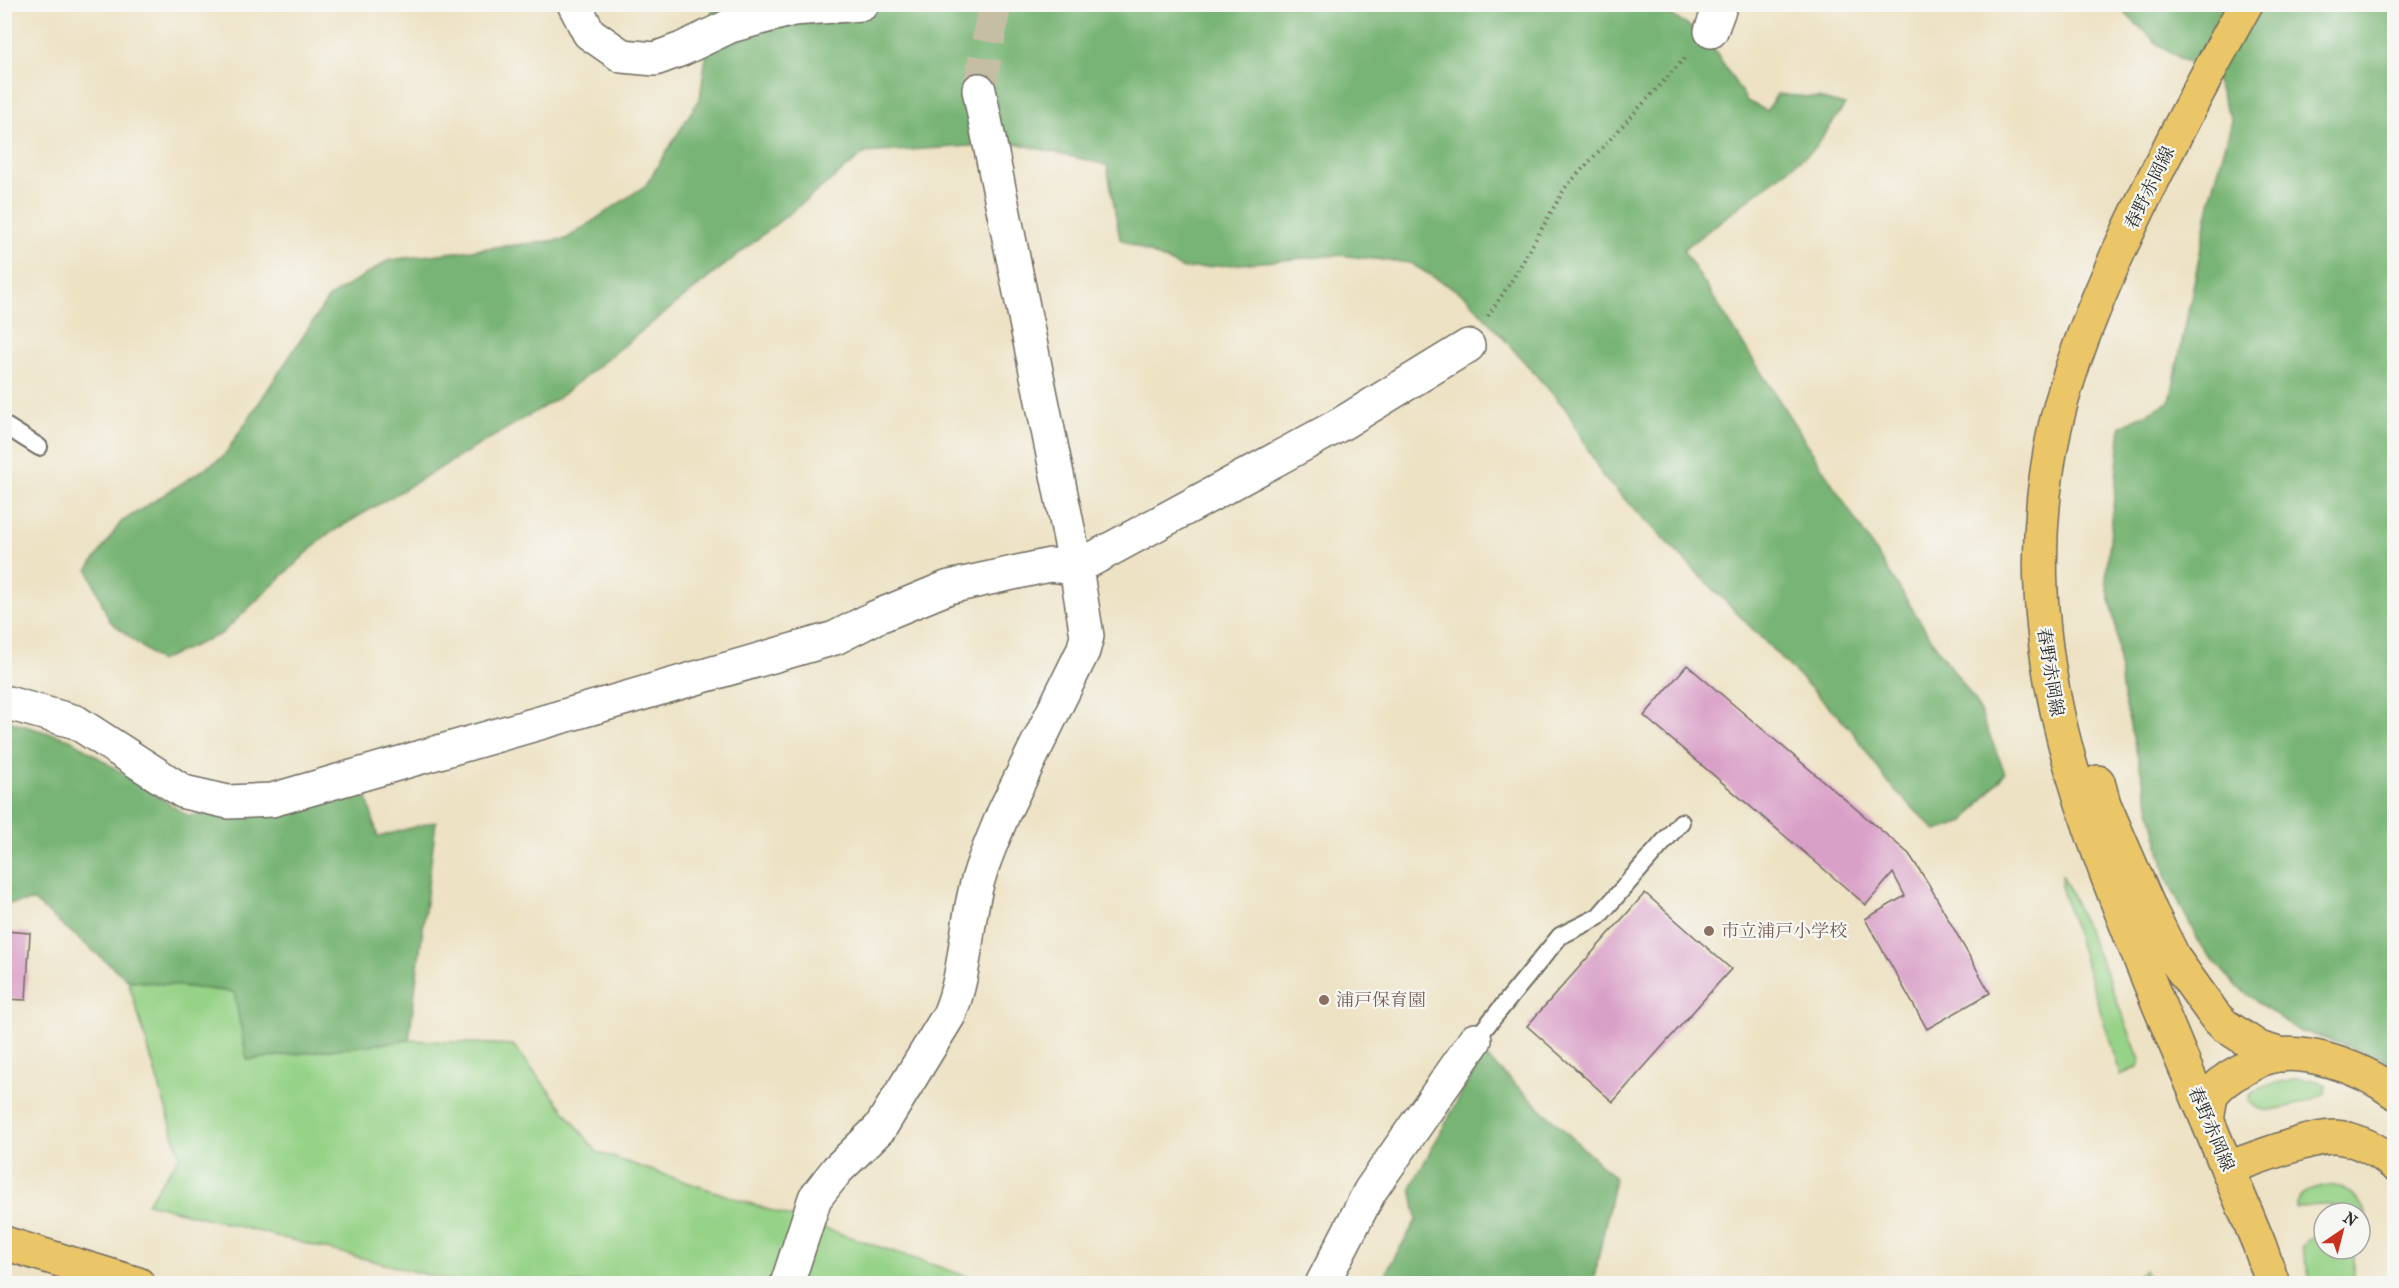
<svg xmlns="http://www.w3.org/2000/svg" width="2399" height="1288" font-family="'IM FELL French Canon','Noto Serif JP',serif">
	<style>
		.green { fill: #96d287; stroke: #607e59; stroke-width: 1.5 }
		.forest { fill: #78b474; stroke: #527050; stroke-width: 1.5 }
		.building { fill: #d9a0c7 }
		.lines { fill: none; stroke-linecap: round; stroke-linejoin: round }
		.minor-tunnel { stroke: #c6bda5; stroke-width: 33; stroke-dasharray: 33 16; stroke-linecap: butt }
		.service-casing { stroke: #6f6b61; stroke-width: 20 }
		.minor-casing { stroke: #6f6b61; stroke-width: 36 }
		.primary-casing { stroke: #6f6b61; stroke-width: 36 }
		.path { stroke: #6f6b61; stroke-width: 4; stroke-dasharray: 1.5 4.5; stroke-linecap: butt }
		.service { stroke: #fff; stroke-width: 16 }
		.minor { stroke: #fff; stroke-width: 33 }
		.primary { stroke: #ebc669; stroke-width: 33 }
		.education-dot { fill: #8d6e63; stroke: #f6f6f2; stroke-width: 2 }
		.labels { text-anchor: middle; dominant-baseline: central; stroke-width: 4.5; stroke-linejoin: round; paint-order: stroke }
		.street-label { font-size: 18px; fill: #2b2b2b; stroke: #f6f6f2 }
		.education-label { font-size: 18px; fill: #785e54; stroke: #f6f6f2; text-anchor: start }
	</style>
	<rect width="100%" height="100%" fill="#f6f6f2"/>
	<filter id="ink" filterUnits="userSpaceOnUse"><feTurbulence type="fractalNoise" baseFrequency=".0167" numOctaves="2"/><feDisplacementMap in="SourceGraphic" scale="12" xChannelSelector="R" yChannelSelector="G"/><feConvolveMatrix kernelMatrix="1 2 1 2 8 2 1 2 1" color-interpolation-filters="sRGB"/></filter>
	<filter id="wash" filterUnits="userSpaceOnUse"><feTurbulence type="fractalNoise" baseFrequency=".008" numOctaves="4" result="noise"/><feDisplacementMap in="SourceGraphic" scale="24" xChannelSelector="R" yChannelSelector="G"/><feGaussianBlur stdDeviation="1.35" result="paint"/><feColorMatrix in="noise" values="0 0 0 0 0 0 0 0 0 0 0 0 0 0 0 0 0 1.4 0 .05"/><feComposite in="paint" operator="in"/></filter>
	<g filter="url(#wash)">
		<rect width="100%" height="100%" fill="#ede2c4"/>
		<path class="green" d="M2062 874 2104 968 2140 1060 2139 1066 2121 1076 2061 886Z
			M128 980 234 992 248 1060 409 1040 513 1045 597 1152 987 1283H459L147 1203 180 1156Z
			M2293 1079 2315 1080 2326 1085 2325 1093C2313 1101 2280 1110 2265 1110 2258 1110 2254 1106 2249 1101L2251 1094 2261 1087Z
			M2330 1185C2351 1189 2362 1200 2368 1221L2360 1217V1213C2352 1213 2348 1208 2341 1207 2326 1203 2311 1206 2295 1208 2297 1191 2315 1187 2330 1185Z
			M2324 1231V1249H2354V1283H2311L2302 1248 2307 1241Z
			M2144 1270 2151 1283H2127Z"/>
		<path class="forest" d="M713 5H1654L1705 36 1747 101 1767 111 1777 94 1818 98 1845 105 1814 149 1683 250 1936 646 1976 702 2005 773 1964 822 1936 831 1889 784 1850 728 1603 477 1566 409 1466 296 1410 263 1338 255 1184 269 1120 239 1107 165 1015 143 865 153 557 399 325 536 221 634 159 661 109 620 88 569 121 522 223 457 329 297 389 260 566 239 646 185 700 98Z
			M2116 5H2394V1066L2381 1058 2296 1029 2237 987 2201 946 2167 879 2123 696 2115 623 2106 580 2121 426 2170 402 2212 193 2232 121 2215 80 2159 45Z
			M4 720 70 739 188 816 365 791 378 837 436 821 409 1040 247 1060 234 992 128 980 34 901 5 904Z
			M1483 1054 1615 1178 1593 1283 1379 1284 1417 1219 1411 1187Z"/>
		<g id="blocks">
			<path class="building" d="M1687 665 1909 854 1928 883 1990 993 1927 1029 1865 919 1905 896 1893 873 1866 905 1644 716Z
				M1645 893 1731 969 1613 1102 1527 1026Z
				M4 931 30 933 26 1000 4 999Z"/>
		</g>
	</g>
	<g filter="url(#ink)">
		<use href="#blocks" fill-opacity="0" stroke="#6f6b61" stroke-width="1.5"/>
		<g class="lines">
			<path class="minor-tunnel" d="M979 90 995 4"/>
			<g class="service-casing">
				<path id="service" d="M4 425 39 447
					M1475 1040 1560 936 1598 917 1681 822"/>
			</g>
			<g class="minor-casing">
				<path id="minor" d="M574 4 589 33 622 56 655 59 682 49 730 26 793 9 862 4
					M1711 31 1721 4
					M4 702 76 722 184 792 228 802 272 800 835 638 874 618 949 587 1050 565 1076 568 1341 424 1468 346
					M787 1284 815 1198 837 1170 880 1128 949 1015C965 977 965 936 974 896 980 867 993 839 1004 812L1083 651 1087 636 1076 568 979 90
					M1322 1284 1370 1191 1475 1040"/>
			</g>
			<g class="primary-casing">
				<path id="primary" d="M2246 4C2200 86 2157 168 2118 253 2093 309 2069 367 2055 427 2010 635 2076 804 2154 993 2189 1077 2224 1160 2259 1244L2273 1284
					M2098 782 2104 804 2151 912 2175 960 2215 1016 2224 1025 2259 1048 2282 1055
					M2207 1120C2209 1113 2209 1100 2213 1093 2219 1084 2232 1075 2242 1070 2249 1066 2255 1062 2263 1059 2300 1044 2364 1069 2394 1092
					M2227 1168C2252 1160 2311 1136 2335 1137 2355 1138 2380 1151 2394 1164
					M4 1243 138 1284"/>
			</g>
			<path class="path" d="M1488 316 1514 277 1565 188 1685 58"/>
			<use href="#service" class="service"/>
			<use href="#minor" class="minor"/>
			<use href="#primary" class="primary"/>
		</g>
	</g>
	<g class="education-dot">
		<circle cx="1709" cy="931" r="6"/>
		<circle cx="1324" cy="1000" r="6"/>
	</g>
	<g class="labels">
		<g class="street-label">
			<text transform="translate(2150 188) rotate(-64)">春野赤岡線</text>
			<text transform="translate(2050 672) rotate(81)">春野赤岡線</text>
			<text transform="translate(2211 1129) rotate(67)">春野赤岡線</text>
		</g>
		<g class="education-label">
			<text x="1721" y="931">市立浦戸小学校</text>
			<text x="1336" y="1000">浦戸保育園</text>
		</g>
	</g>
	<rect width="2399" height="1288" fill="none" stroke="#f6f6f2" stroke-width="24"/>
	<g transform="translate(2342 1231) rotate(35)"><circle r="28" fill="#f6f6f2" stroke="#a5a5a2" stroke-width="1.5"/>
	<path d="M0-4.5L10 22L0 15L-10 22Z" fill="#c8321e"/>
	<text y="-9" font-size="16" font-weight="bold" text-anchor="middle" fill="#2b2b2b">N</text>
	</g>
</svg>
